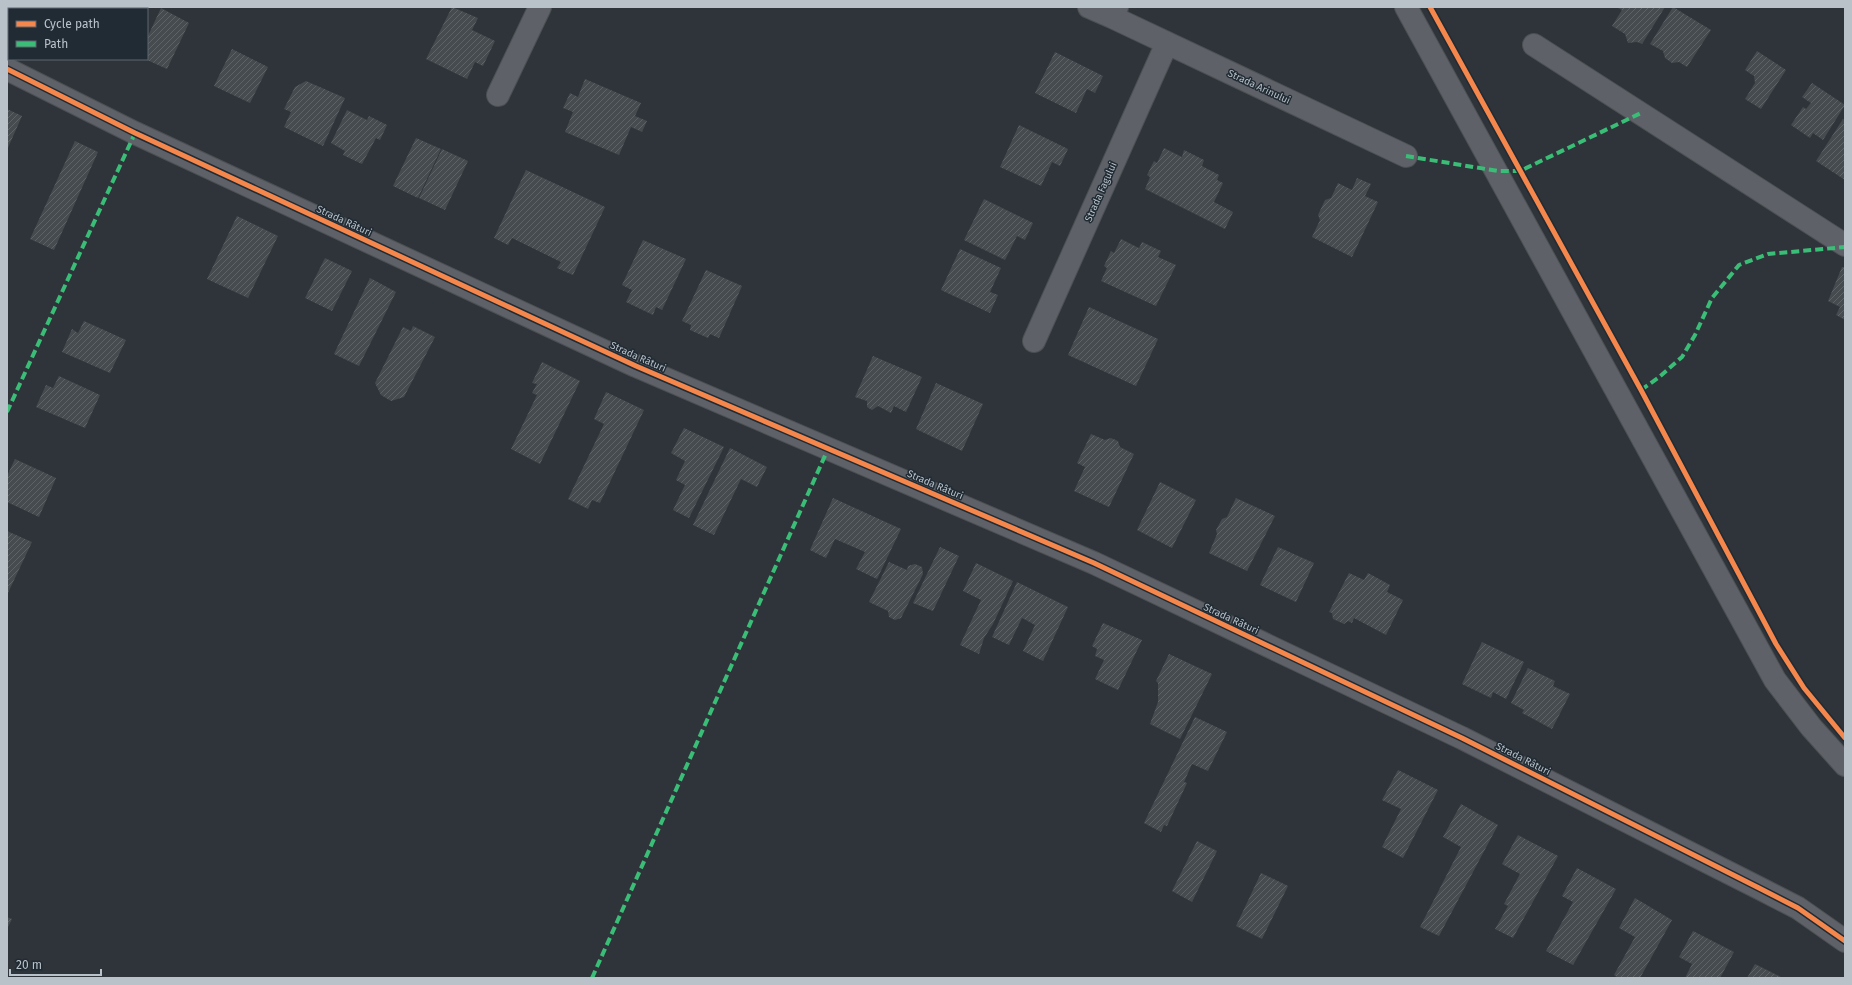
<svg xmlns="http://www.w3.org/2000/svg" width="1852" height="985" font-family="'Fira Sans',sans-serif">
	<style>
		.building { fill: url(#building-hatch) }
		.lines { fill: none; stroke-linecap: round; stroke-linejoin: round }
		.minor-casing { stroke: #4c5054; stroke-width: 24 }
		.tertiary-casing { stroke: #4c5054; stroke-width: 24 }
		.minor { stroke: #5e6268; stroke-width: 22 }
		.tertiary { stroke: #5e6268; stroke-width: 22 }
		.quiet { stroke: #3abd76; stroke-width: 4; stroke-dasharray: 8 4; stroke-linecap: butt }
		.cycleway-casing { stroke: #212b34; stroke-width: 8 }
		.cycleway { stroke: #f5874c; stroke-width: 5 }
		.labels { text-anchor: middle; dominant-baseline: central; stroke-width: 3; stroke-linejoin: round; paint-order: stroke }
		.street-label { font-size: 10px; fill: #b9c1c9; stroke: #212b34 }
	</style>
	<defs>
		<pattern id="building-hatch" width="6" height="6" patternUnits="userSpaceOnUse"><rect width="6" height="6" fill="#464b50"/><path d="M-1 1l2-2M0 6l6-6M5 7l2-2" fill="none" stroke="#5f6368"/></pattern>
	</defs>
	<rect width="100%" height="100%" fill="#2e3439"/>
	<path class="building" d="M37 7H75L74 9H41Z
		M84 7H132L131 9H83Z
		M452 7 478 18 472 30 495 41 483 66 475 62 467 79 426 59Z
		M1616 7H1665L1642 44 1637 42 1628 43 1625 34 1612 26 1622 10Z
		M1673 7 1711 30 1687 67 1679 62 1672 63 1665 58 1663 51 1650 44Z
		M161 8 189 23 167 69 147 60V38Z
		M232 49 268 67 250 103 214 86Z
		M1757 51 1786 70 1761 109 1745 99 1755 83 1754 76 1745 70Z
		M1055 52 1103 76 1095 93 1087 89 1076 113 1035 93Z
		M585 79 641 103 635 116 647 121 642 132 631 127 619 155 565 132 573 112 563 108 570 93 578 97Z
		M306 81 345 98 323 146 284 127 291 112 284 109 295 87Z
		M1812 83 1845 105 1823 140 1813 133 1810 138 1791 125 1803 107 1806 109 1811 103 1802 97Z
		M7 109 22 116 7 150Z
		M347 110 367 120 369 116 387 125 380 140 376 138 362 164 343 155 345 151 331 143Z
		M1843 119 1845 120V180L1816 161Z
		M1019 125 1068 149 1060 166 1052 162 1041 186 1000 167Z
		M416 138 441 149 418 198 393 186Z
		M75 141 98 152 54 250 30 239Z
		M1164 148 1182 157 1184 150 1204 160 1202 166 1219 175 1217 180 1223 183 1214 202 1233 212 1225 229 1145 189 1150 177 1147 175 1154 161 1157 163Z
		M442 149 468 161 445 210 419 198Z
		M526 170 605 207 573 275 557 268 561 262 512 238 508 245 494 238Z
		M1357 178 1371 184 1365 196 1378 202 1352 257 1312 237 1320 220 1318 215 1325 200 1331 198 1338 183 1352 190Z
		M984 199 1033 223 1025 240 1017 236 1005 260 964 240Z
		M237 216 278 236 248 298 207 279Z
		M1121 239 1139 248 1142 242 1161 251 1158 257 1176 265 1156 306 1101 281 1107 268 1104 266 1111 251 1114 253Z
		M643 240 686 259 662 310 656 307 653 315 626 302 632 290 622 285Z
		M960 249 1001 268 990 292 998 295 990 313 941 290Z
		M325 258 352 271 332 311 305 298Z
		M1842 267H1845V320L1836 315 1840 307 1828 301Z
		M706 270 742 286 719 338 710 334 708 338 690 330 691 325 682 321Z
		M370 278 396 292 359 366 334 354Z
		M1089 307 1158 339 1136 386 1068 355Z
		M84 321 126 340 110 373 62 352 72 329 78 333Z
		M413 326 435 337 404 397 391 401 381 395 375 383 403 327 411 331Z
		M873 356 922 377 906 412 894 406 891 413 878 406 872 410 867 407V401L855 397Z
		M542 362 580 381 540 464 511 449 537 395 532 393 537 384 532 383Z
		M59 376 100 395 85 428 36 407 46 385 53 388Z
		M936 383 983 404 962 451 916 429Z
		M606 392 644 410 600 503 592 500 588 509 568 499 604 424 594 419Z
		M684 428 724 447 689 518 673 510 685 485 676 480 685 461 671 453Z
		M1091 434 1105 440 1111 438 1118 441 1120 447 1134 454 1109 507 1074 491 1085 467 1077 463Z
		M730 448 767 467 757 487 741 479 714 535 693 525Z
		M15 459 56 478 39 517 7 502V476Z
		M1160 482 1196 500 1172 548 1137 530Z
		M833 498 901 529 877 579 856 569 865 552 835 539 826 558 810 550Z
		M1236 498 1275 516 1247 571 1209 553 1217 534 1216 530 1222 519 1227 517Z
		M7 531 32 542 7 595Z
		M940 547 959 556 933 611 913 603Z
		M1278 547 1314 563 1296 602 1260 585Z
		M889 562 907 570 908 566 915 564 922 567 923 574 901 618 895 620 889 617 888 611 869 602Z
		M976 563 1013 581 993 624 984 638 979 654 960 645 981 600 963 591Z
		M1349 573 1364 580 1368 573 1390 585 1387 592 1403 600 1386 635 1354 618 1352 623 1348 621 1344 624 1333 619 1332 613 1329 612Z
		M1017 582 1068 607 1043 661 1023 651 1035 625 1024 619 1022 618 1009 645 992 637Z
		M1103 623 1142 640 1118 690 1095 679 1104 660 1095 656 1097 649 1092 646Z
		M1482 642 1524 662 1506 699 1493 692 1491 698 1462 684Z
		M1169 654 1212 674 1180 739 1150 724 1158 702V683L1156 681Z
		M1528 668 1555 681 1553 686 1570 694 1552 729 1522 713 1524 710 1511 703Z
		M1195 717 1227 732 1208 771 1192 764 1184 782 1187 783 1167 826 1164 825 1161 832 1144 823Z
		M1398 770 1438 790 1403 858 1382 847 1401 809 1382 800Z
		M1461 804 1498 825 1439 936 1420 927 1461 847 1443 837Z
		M1518 835 1558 856 1513 938 1495 929 1508 906 1504 904 1520 874 1502 864Z
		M1197 841 1217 851 1192 902 1172 891Z
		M1577 868 1616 889 1573 965 1546 951 1573 902 1562 896Z
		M1261 873 1288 886 1262 939 1236 926Z
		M1635 898 1672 920 1640 978H1618L1614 975 1635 937 1619 928Z
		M7 917 12 919 7 929Z
		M1693 931 1734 952 1720 978H1685L1692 964 1679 957Z
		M1755 964 1783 978H1747Z"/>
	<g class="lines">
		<g class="minor-casing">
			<path id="minor" d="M1089 7 1112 17
				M1117 7 1112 17 1406 156
				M1534 45 1845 245
				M7 69 135 133 636 366 1094 563 1462 738 1759 888 1798 908 1845 941
				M498 95 540 7
				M1034 341 1167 43"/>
		</g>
		<g class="tertiary-casing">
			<path id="tertiary" d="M1406 7 1775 680 1811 727 1845 765"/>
		</g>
		<use href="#minor" class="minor"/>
		<use href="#tertiary" class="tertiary"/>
		<path class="quiet" d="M1406 156 1498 171H1520L1641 113
			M1641 390 1658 378 1682 357 1695 335 1712 298 1739 265 1768 254 1845 247
			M7 412 135 133
			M592 978 828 449"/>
		<g class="cycleway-casing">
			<path id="cycleway" d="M1430 7 1641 390 1776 644 1804 688 1845 738
				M7 69 135 133 636 366 1094 563 1462 738 1759 888 1798 908 1845 941"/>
		</g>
		<use href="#cycleway" class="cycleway"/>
	</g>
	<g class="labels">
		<g class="street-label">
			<text transform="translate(1259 87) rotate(25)">Strada Arinului</text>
			<text transform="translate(1101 192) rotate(-66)">Strada Fagului</text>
			<text transform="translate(344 221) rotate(25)">Strada Râturi</text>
			<text transform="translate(638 357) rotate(24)">Strada Râturi</text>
			<text transform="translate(935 485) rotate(23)">Strada Râturi</text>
			<text transform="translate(1231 619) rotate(25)">Strada Râturi</text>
			<text transform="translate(1523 759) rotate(27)">Strada Râturi</text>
		</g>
	</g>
	<rect width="1852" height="985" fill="none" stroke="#b9c1c9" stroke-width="16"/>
	<rect x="8" y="8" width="140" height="52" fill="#212b34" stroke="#5e6770"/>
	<rect x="16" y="21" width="20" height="6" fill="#f5874c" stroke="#5e6770"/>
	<text x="44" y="28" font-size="12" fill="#b9c1c9">Cycle path</text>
	<rect x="16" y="41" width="20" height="6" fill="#3abd76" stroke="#5e6770"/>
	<text x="44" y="48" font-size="12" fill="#b9c1c9">Path</text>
	<path d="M10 969v6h91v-6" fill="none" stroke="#b9c1c9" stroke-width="2"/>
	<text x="16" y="969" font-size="12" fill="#b9c1c9" stroke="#212b34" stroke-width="3" paint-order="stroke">20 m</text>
</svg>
